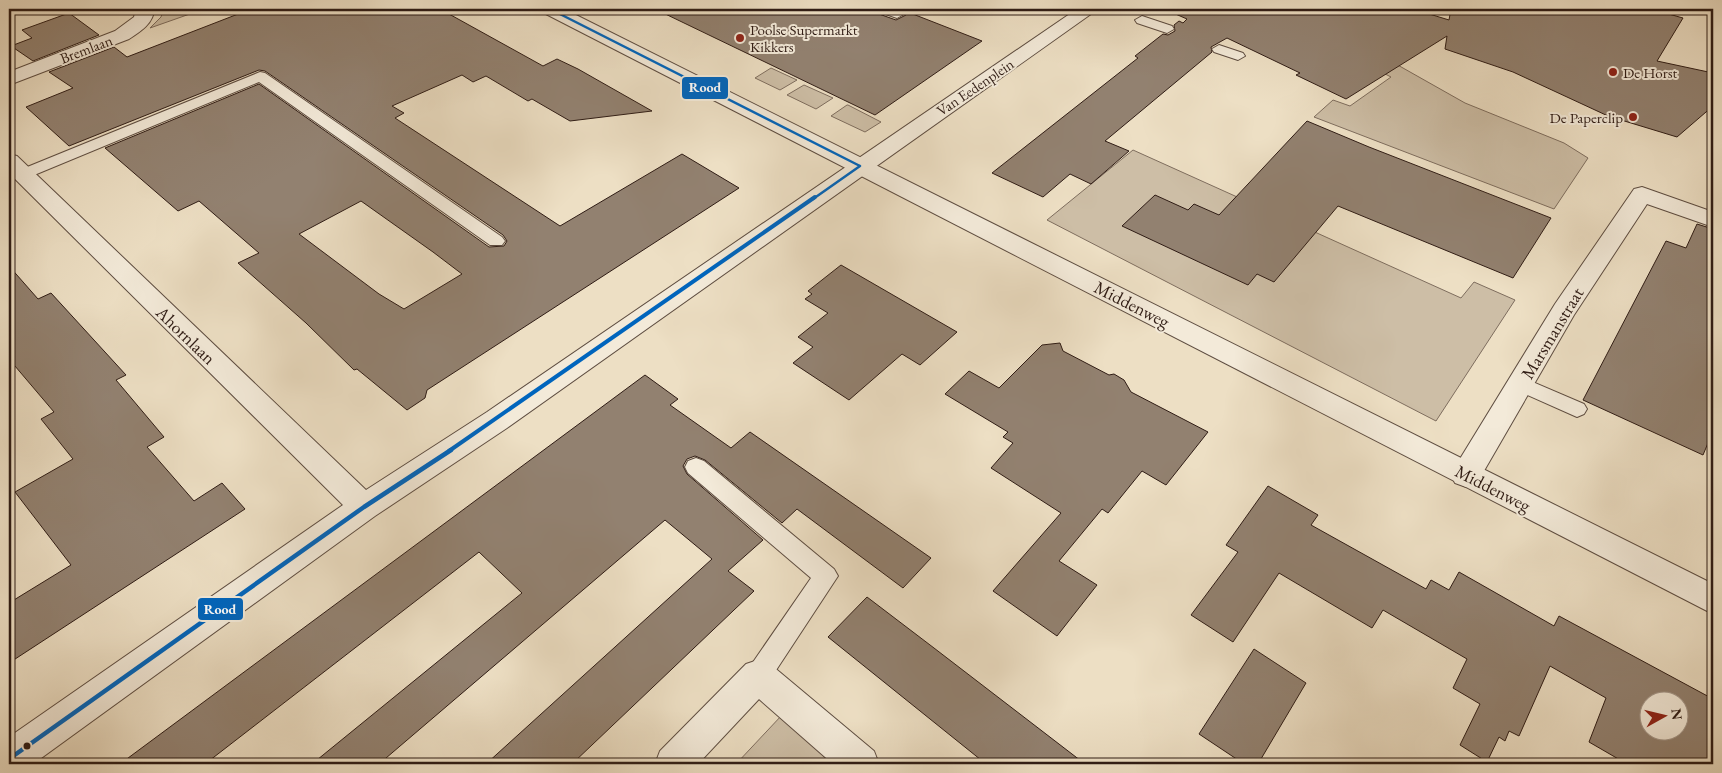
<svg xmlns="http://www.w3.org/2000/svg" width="1722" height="773" font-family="'EB Garamond',serif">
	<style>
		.green { fill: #cdbea6; stroke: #7e6d5e }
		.building { fill: #928170; stroke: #2f1c15; fill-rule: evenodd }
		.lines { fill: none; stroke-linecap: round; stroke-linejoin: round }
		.service-casing { stroke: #5e4d41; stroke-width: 2 }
		.minor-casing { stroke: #5e4d41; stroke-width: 2 }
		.tertiary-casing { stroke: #5e4d41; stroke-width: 2 }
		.service { fill: #f3ead9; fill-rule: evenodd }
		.minor { fill: #f3ead9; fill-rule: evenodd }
		.tertiary { fill: #f3ead9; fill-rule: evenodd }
		.bus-1-far2-casing { stroke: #f3ead9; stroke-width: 5 }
		.bus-1-far1-casing { stroke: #f3ead9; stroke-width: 8 }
		.bus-1-casing { stroke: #f3ead9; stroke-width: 8 }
		.bus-1-far2 { stroke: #0065bd; stroke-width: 2.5 }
		.bus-1-far1 { stroke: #0065bd; stroke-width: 4 }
		.bus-1 { stroke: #0065bd; stroke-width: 4.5 }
		.poi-dot { fill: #8f2418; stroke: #f3ead9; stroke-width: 2 }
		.bus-dot { fill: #2f1c15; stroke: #f3ead9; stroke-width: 2 }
		.labels { text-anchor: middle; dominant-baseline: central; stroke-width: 4; stroke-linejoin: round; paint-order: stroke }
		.far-poi-label { font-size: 15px; fill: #2f1c15; stroke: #f3ead9; text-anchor: start }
		.far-street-label { font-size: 15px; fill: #2f1c15; stroke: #f3ead9 }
		.street-label { font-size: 18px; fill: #2f1c15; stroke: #f3ead9 }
		.line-badge { stroke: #f3ead9; stroke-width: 2 }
		.badge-label { font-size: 14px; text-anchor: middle; font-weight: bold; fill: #fff }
	</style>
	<rect width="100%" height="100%" fill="#eddfc4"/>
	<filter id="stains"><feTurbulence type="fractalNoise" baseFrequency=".004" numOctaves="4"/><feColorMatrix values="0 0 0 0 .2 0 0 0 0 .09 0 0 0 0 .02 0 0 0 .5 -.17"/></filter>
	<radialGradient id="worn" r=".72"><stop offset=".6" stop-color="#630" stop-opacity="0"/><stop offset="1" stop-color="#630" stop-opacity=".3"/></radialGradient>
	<path class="green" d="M164 9H204L150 28 161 17Z
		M1364 46 1465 103 1564 143 1588 158 1554 209 1314 117 1333 100 1350 106 1391 77 1339 50Z
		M771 68 797 80 780 90 755 78Z
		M804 85 833 98 816 109 787 95Z
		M847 105H848L881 122 865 132 831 116Z
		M1133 150 1461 298 1474 282 1515 300 1436 421 1047 220Z
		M782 715 838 764H736Z"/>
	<path class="building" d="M251 9H440L543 66 557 59 578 69 652 111 570 121 532 99 528 101 486 76 473 82 462 75 392 106 404 113 395 118 560 226 682 154 739 188 427 390 425 398 407 410 357 369 354 370 306 323 238 263 259 253 199 201 178 211 105 148 259 84 489 247 504 246 507 241 503 235 265 71 259 70 69 146 26 107 73 88 49 72 114 47 127 57ZM361 201 433 252 462 274 404 309 379 294 299 234Z
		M655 9H877L879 14 896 20 906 15 900 9 982 41 875 115Z
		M1164 9H1413L1449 20 1451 9H1651L1683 18 1657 61 1713 73V106L1677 137 1608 116 1513 72 1445 49 1447 36 1346 99 1296 75 1300 73 1227 38 1211 47 1212 52 1105 141 1129 151 1091 184 1070 174 1043 197 992 173 1138 58 1135 56 1163 34 1168 35 1175 31 1174 25 1179 21 1183 23 1187 19Z
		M69 13 99 35 33 61 11 46 32 38 22 30Z
		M1307 121 1369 147 1551 218 1513 278 1338 206 1274 282 1257 274 1248 285 1122 226 1155 195 1188 210 1194 204 1219 215Z
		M1697 224 1713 229V431L1703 455 1583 400 1666 241 1686 248Z
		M841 265 957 332 920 365 902 354 849 400 793 363 813 347 798 337 828 313 805 299 812 294 808 291Z
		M9 266 38 299 51 293 126 375 116 380 164 437 147 447 194 501 222 483 245 509 9 663V603L71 565 15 492 73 459 41 419 54 412 9 359Z
		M1060 343 1063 351 1109 375 1114 374 1124 380 1131 392 1208 432 1166 485 1142 471 1108 513 1102 509 1059 561 1097 585 1057 636 993 591 1061 513 991 468 1013 443 1003 437 1008 432 945 394 969 371 999 388 1042 345Z
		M645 375 678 399 670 405 731 448 750 432 931 558 903 588 797 509 782 523 705 460 695 456 687 459 683 466 687 474 763 540 728 571 754 591 572 764H486L712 559 665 520 379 764H312L522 593 479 552 205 764H120Z
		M1268 486 1318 515 1311 525 1426 589 1431 580 1449 590 1459 572 1554 626 1559 616 1713 699V764H1627L1589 742 1606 698 1550 666 1519 736 1509 731 1505 741 1499 737 1487 762 1460 745 1480 704 1453 688 1467 659 1383 610 1372 628 1279 573 1233 642 1191 615 1238 552 1226 545ZM1650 700H1680V730H1650Z
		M867 597 934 648 1085 764H986L828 637Z
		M1254 649 1306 683 1258 764H1244L1199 734Z"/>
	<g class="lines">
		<g class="service-casing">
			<path id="service" d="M879 9H896L904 14 897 18 880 12Z
				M1142 16 1172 26 1174 29 1167 33 1137 23 1135 20Z
				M1219 45 1243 53 1245 56 1238 60 1214 52 1212 49Z
				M260 72 265 73 502 237 505 241 502 245H490L259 82 27 178H15L13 175 15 172Z
				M1521 377 1584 404 1587 409 1584 414 1577 417 1514 389 1511 384 1514 379Z
				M696 458 704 461 834 569 838 576 767 684 758 688 749 684 745 676 749 668 811 578 688 473 685 467 688 461Z"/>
		</g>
		<g class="minor-casing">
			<path id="minor" d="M136 9H154C154 23 140 32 129 39L9 85V72L115 31 134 17Z
				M1077 9H1098L507 428 375 516 33 764H9V737L343 505 9 173V154L17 156 366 490 487 412Z
				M1642 187 1713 212V227L1647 204 1574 315 1477 483 1466 487 1455 483 1451 475 1455 467 1555 304 1634 189Z
				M758 660 770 664 874 751 879 764H833L759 699 698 764H655L660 751 746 664Z"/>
		</g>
		<g class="tertiary-casing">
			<path id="tertiary" d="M541 9H564L1713 584V614L544 13Z"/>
		</g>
		<use href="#service" class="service"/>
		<use href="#minor" class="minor"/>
		<use href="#tertiary" class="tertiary"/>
		<g class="bus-1-far2-casing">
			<path id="bus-1-far2" d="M550 9 860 166
				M813 199 860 166"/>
		</g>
		<g class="bus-1-far1-casing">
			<path id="bus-1-far1" d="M449 451 815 197"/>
		</g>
		<g class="bus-1-casing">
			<path id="bus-1" d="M9 759 364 507 451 450"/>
		</g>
		<use href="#bus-1-far2" class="bus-1-far2"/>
		<use href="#bus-1-far1" class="bus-1-far1"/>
		<use href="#bus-1" class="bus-1"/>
	</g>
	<g class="poi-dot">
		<circle cx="740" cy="38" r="5"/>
		<circle cx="1613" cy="72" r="5"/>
		<circle cx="1633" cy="117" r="5"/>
	</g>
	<circle class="bus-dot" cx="27" cy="746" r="4.5"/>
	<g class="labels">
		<g class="far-poi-label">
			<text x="750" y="29">Poolse Supermarkt<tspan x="750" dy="17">Kikkers</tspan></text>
			<text x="1623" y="72">De Horst</text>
			<text x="1623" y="117" text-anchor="end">De Paperclip</text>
		</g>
		<g class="far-street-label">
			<text transform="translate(86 49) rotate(-21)">Bremlaan</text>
			<text transform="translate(975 87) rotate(-34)">Van Eedenplein</text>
		</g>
		<g class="street-label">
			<text transform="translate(1132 304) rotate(27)">Middenweg</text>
			<text transform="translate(1552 333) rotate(-59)">Marsmanstraat</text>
			<text transform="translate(186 335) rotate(44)">Ahornlaan</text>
			<text transform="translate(1493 488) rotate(27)">Middenweg</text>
		</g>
	</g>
	<g class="line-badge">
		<rect x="681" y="76" width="48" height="24" rx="5" fill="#0065bd"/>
		<rect x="197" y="597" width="47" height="24" rx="5" fill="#0065bd"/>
	</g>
	<g class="badge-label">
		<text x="705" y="92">Rood</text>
		<text x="220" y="614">Rood</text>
	</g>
	<rect width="1722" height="773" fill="none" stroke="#eddfc4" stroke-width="30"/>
	<rect x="10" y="10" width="1702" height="753" fill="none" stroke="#2f1c15" stroke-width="2.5"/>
	<rect x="15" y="15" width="1692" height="743" fill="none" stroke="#2f1c15"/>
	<g transform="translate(1664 716) rotate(82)"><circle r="24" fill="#f3ead9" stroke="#a5988b"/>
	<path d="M0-4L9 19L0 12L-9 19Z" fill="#8f2418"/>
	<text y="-8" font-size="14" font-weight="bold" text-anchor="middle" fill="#2f1c15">N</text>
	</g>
	<rect width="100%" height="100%" filter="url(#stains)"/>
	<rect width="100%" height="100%" fill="url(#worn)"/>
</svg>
